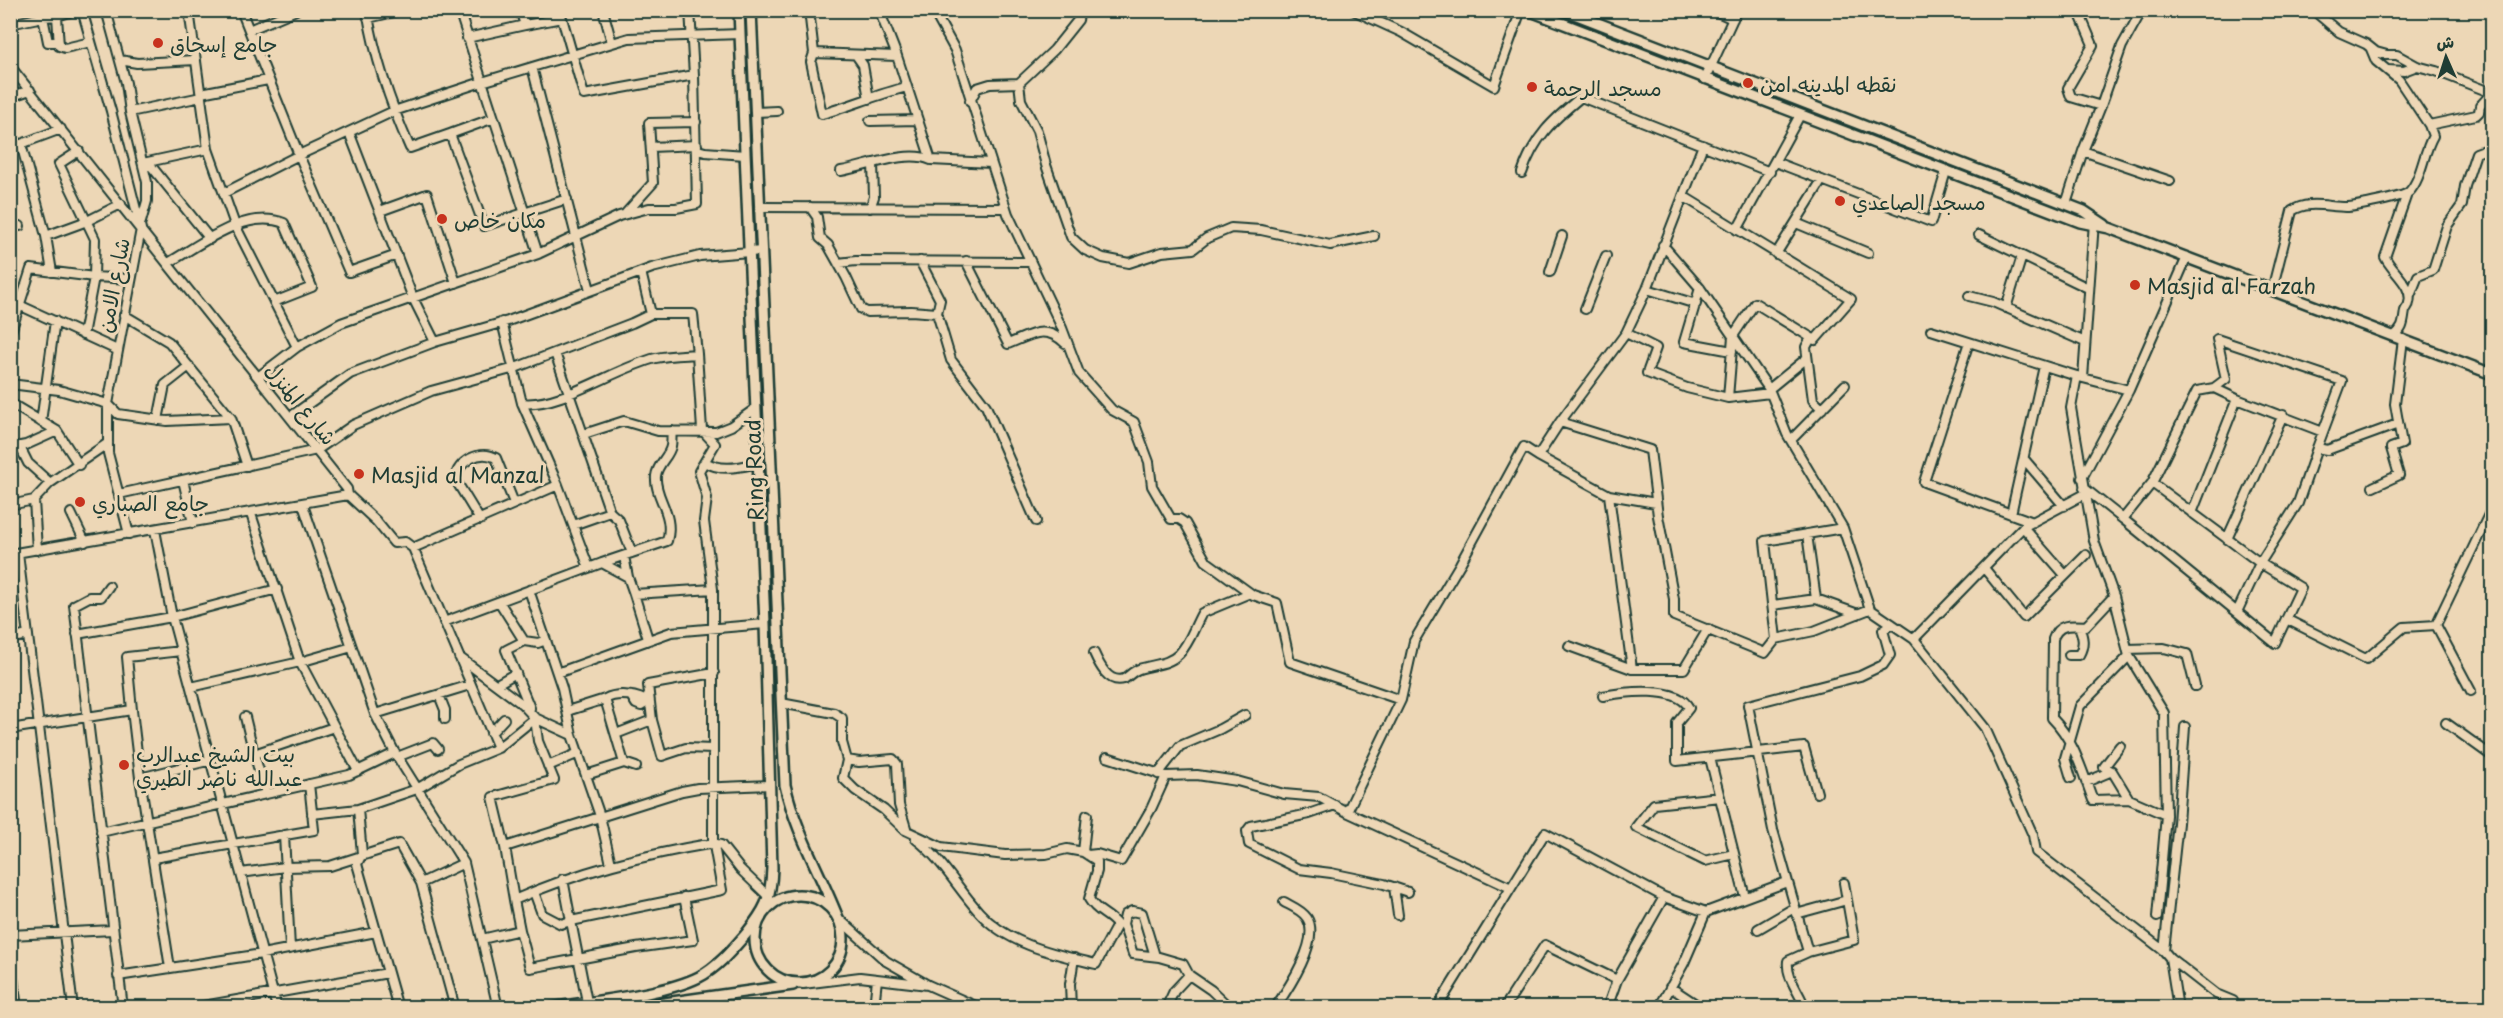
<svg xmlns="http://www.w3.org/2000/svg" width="2503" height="1018" font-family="'Playpen Sans','Playpen Sans Arabic',sans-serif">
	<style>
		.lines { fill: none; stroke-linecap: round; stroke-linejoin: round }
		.minor-casing { stroke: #1f3d34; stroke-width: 12 }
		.major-casing { stroke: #1f3d34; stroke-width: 14 }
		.minor { stroke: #edd7b6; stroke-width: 8 }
		.major { stroke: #edd7b6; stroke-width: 9 }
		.poi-dot { fill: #c8321e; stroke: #edd7b6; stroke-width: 2 }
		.labels { text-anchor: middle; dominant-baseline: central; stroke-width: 6; stroke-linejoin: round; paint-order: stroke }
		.poi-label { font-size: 21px; fill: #1f3d34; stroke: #edd7b6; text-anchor: start }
		.street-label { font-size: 21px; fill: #1f3d34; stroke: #edd7b6 }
	</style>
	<rect width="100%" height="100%" fill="#edd7b6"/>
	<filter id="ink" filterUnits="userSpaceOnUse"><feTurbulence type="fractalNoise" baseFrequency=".0167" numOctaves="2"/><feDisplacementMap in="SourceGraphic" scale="12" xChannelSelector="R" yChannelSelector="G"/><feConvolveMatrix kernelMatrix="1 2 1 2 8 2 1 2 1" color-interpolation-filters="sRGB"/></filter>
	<g filter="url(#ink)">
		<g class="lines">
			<g class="minor-casing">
				<path id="minor" d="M82 10 111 111 141 229 108 404V453L129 534
					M106 10 126 83 130 112 147 182V201L141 222
					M189 10 208 149 235 225 297 347
					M241 10 299 155 349 272 397 255
					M367 10C375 59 390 103 410 148L450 134
					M459 10 538 254
					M603 10 612 43
					M690 10 694 75
					M809 10 814 53 897 56 931 160C907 149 866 167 841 171
					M884 10 881 15 897 56
					M933 10 955 50 1008 214 1062 328 1079 373 1112 410 1134 422 1149 462 1152 486 1171 519H1179L1185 523 1206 561 1253 595 1277 603 1290 662 1401 700
					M1353 10 1401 32 1494 86 1521 10
					M1713 10 1733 19
					M2078 10 2093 45 2068 88 2071 97 2101 106
					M2313 10 2339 32 2366 44 2376 52 2387 55H2397L2417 66 2436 71 2492 93
					M57 16 59 46 65 48 91 42
					M368 18 403 10
					M10 24 43 17
					M249 30 296 10
					M467 38 525 25 520 10
					M59 42H48L43 17 57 16 76 10
					M2371 49 2376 61 2399 80 2429 125
					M814 53 811 62 822 114C851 106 878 94 907 87
					M856 55 863 65 869 99
					M120 60 137 63 196 60
					M10 66 347 489 348 495 10 554
					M532 67 590 290
					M2388 70 2404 71 2417 66
					M1705 79 1737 10
					M1019 83 1021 100 1037 131 1046 165 1071 237 1085 250 1103 258 1129 263 1162 252 1193 249 1207 238 1231 228 1261 230 1330 245 1374 236
					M201 93 268 80
					M10 97 30 90
					M970 101 977 88 990 84 1019 83 1054 50 1078 20 1080 10
					M130 112 201 97
					M756 112 777 111
					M494 118 450 134 484 226 567 199
					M870 121 918 120
					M349 132 413 298 435 342
					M10 146 21 144
					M651 147 697 145
					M698 150 705 152 745 155
					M2083 151 2170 181
					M931 160 991 163
					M1775 162 1931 222 1946 171
					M143 163 152 167 210 239
					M143 163 208 149
					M1522 173C1534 137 1553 120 1581 97L1770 172
					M224 193 299 155 394 111 482 82 629 38 740 34
					M1683 196 1851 299 1815 340 1755 303 1733 336 1728 398
					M2066 204 2083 151 2101 106 2122 46 2142 10
					M760 207 1006 208
					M810 207 817 217 820 238 828 245 846 277 861 309 867 312 911 311 937 313
					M870 208 874 197 873 163
					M380 211 427 194 456 283
					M626 213 653 183 649 123 696 122
					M1796 223 1868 253
					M10 226H20
					M1737 230 1800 115
					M1979 235 2088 288
					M46 236 87 221 121 204
					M1663 245 1700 288 1769 389 1787 434 1843 528 1870 609 1914 639 1985 728 2033 835 2036 852 2164 951 2170 958 2178 1008
					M1776 254 1822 180
					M920 261 940 300 937 313 951 360 986 406 1036 521
					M966 261 1008 344C1031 335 1045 324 1065 343
					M168 263C200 245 245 208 284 223L312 287 274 302
					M838 263 856 261 1030 262
					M52 272 46 236 21 144 61 129
					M1550 272 1562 236
					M1700 288 1684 342 1732 351
					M1647 289 1696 304
					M2272 290 2292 211C2308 200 2327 207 2346 207 2355 207 2404 197 2409 192 2422 178 2423 153 2433 136L2429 125 2476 115 2479 112 2480 106 2492 93
					M1969 296 1993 302 2085 342
					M2410 296 2418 276 2433 270 2447 226 2462 205 2465 186 2476 153 2492 147
					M10 304 19 305 117 350
					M2006 308 2022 256
					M1585 309 1606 256
					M651 314H693L697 354
					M124 315 169 342 231 418 247 466
					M502 322 522 403 558 485 589 568
					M1931 330 2083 378 2094 222
					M1626 333 1656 348 1647 373 1687 388 1728 398 1770 393
					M10 335 31 269 94 277 95 239 59 164 79 151
					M83 335 94 277 131 279
					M2394 336C2404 328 2403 323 2405 311 2406 308 2409 306 2409 303 2414 286 2391 271 2385 257L2407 194
					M1811 338 1806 347 1813 400 1822 409
					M2217 339 2342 381 2317 448 2327 450 2398 424
					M1969 342 1924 482 2033 522
					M555 353 610 512
					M2077 376 2071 408 2094 541 2114 596 2129 656 2164 713 2166 815 2157 917
					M258 377 297 347 341 323 538 254 619 216 649 208H676L697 204 694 75 584 95 562 18 525 25
					M2083 378 2129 390
					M10 384 59 390 108 404 118 414 167 421 231 418
					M2214 388 2226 379 2217 339
					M1769 389 1807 358
					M10 403 57 431 79 465
					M522 403C559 408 617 367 656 358 669 355 684 355 697 354L702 430 715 444 699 471 707 498 704 521 713 589V840L722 890 571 921 587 1002
					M290 417 350 374 435 342 508 321 652 268 700 256 762 251
					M158 420 165 385 189 366
					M41 422 55 321
					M1560 422 1650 450 1658 516 1674 599V616L1765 653 1776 639 1814 631 1870 609
					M584 434 624 421 658 431 716 432 731 426 755 409
					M1791 440 1845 385
					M20 447 28 463 50 483
					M10 448 26 445 57 431
					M2024 459 2064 506
					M705 462C722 472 739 467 758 463
					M2082 478 2129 390 2187 257
					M183 480 193 523
					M2373 487 2399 475 2391 448 2402 444 2395 404 2403 339
					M2084 488 2123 519 2152 483 2197 391 2214 388 2237 399 2323 432
					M119 494 317 450 353 425 431 391 515 368 632 323 651 314 641 272
					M348 495 376 521 394 543 405 542 413 548 498 748
					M1609 495 1632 669
					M34 500 37 550
					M1656 503 1609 495 1538 456 1560 422 1626 333 1647 289 1703 145
					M10 505 34 500 50 483 108 443
					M303 505 375 714 395 753 464 863 498 1008
					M71 513 85 542
					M2192 513 2237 399
					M251 514 300 662 358 771
					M2011 514 2044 366
					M2123 519 2275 643 2301 588 2260 563 2152 483
					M480 520 455 479C458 461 480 449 496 458L514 503
					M573 525 610 512 619 520 632 553
					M2023 527 2065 575
					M155 530 172 617 277 1008
					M1807 534 1816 599
					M2227 539 2283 415
					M413 548 558 485
					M18 553 73 1008
					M624 556 628 577
					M602 563 667 541C675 514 654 497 656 476 657 464 669 457 671 446 672 442 671 436 672 431
					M1984 568 2024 617 2086 555
					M109 586 101 597H89L74 605 123 1008
					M529 590 562 688 572 735 600 816 611 864
					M634 594 648 639
					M2114 596 2086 626C2071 625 2058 623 2053 639L2052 718C2074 740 2082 771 2093 800L2129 799 2166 815
					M500 603 524 641 506 650 530 708
					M1773 605 1816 599 1858 614
					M2237 612 2260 563 2298 503 2317 448
					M2286 619 2366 659 2404 627 2436 625
					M444 622 602 563 628 577 634 594 713 589
					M77 634 172 617 277 589
					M10 639 28 635
					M1776 639 1765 541 1843 528
					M1914 639 2023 527 2085 494
					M524 641 538 643 546 640
					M1569 646 1632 669H1684L1708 629
					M2127 649 2164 648 2187 654 2195 686
					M1094 653C1099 664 1108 684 1124 679 1129 676 1133 671 1139 669 1154 664 1168 665 1179 654 1190 643 1194 627 1202 613L1250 593
					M2069 655H2079C2085 644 2083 637 2079 626
					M459 657 522 704 535 718 572 735
					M557 673 671 632 765 624
					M497 684 516 673
					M191 687 300 662 352 647
					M2471 691 2436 625 2492 508
					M439 695 445 710V719
					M631 696 636 704 641 706 646 703 648 696
					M1603 696C1624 692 1678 685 1689 708L1677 723V761L1804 747 1817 793
					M605 699C618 692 638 695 650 703
					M781 703 834 713 842 718V742L847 760 843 778 855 790 884 810 905 830 941 847 1005 855 1046 854 1067 849 1083 852
					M132 710 127 657 181 651
					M567 711 605 699 624 763 586 775
					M375 714 470 685
					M245 717 254 754 334 727
					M652 720 662 756 686 748 713 749
					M2446 723 2492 756
					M10 729 132 710 140 778
					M491 733 504 719
					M616 734 652 720 648 685 714 673
					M254 754 266 793
					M397 757 433 743 438 749
					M1107 757 1166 776 1197 775 1237 781 1284 794 1319 797 1347 812 1511 888
					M1710 758 1745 897
					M847 760 859 762 893 759 897 764 899 805 906 828
					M624 763 636 767
					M548 766 579 753
					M2112 771 2104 767 2120 746
					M1158 774 1180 746 1220 729 1245 715
					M2071 778 2065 758 2080 706 2129 656
					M2086 782 2112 771 2129 799
					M1720 797 1654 804 1636 827 1705 861 1734 854
					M1335 805 1309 814 1251 826 1247 831 1249 844 1299 869 1331 873 1384 884 1408 892
					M358 809 417 789 459 764 498 748 535 718 538 741 554 780 493 797 505 847
					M1347 812 1401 700 1414 641 1460 564 1524 447 1538 456
					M312 814 358 809 362 854 357 864 398 1008
					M1087 815 1083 852 1097 861V871L1089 899C1097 913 1108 913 1117 925
					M101 832 349 775 395 753
					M284 835 290 948
					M916 839C942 859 957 888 979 912 1008 945 1055 954 1096 964L1117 925 1123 924 1133 954 1159 957 1183 964 1189 975
					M1088 855 1097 854 1121 861 1151 809 1166 776
					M153 858 314 830 309 784
					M241 873 285 867 330 866 399 844 421 883 455 1008
					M421 883 464 863
					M1394 887 1398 915
					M534 892 542 914 561 924 571 921 563 879
					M514 900 505 847 682 791 698 788 770 785
					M1796 914 1847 900
					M1123 924 1125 915 1132 911 1142 913 1155 956
					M1758 929 1794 908
					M520 930 514 900C580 871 643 855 714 843L721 845 740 869 769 897
					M10 935 113 930
					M482 939 520 930 530 968 636 948 693 940 684 897
					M2164 951 2178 823 2185 727
					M1808 952 1773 830 1748 705 1860 676 1883 665 1890 655 1883 630 1892 624
					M10 955 17 1008
					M2170 958 2216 994 2233 1001
					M170 968 140 778 211 760
					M118 976 262 954 376 932
					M877 979 875 998 883 1008
					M803 984 860 977 928 985 886 961 838 918
					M928 985 980 1008
					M1670 987 1702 1008
					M192 1008 388 973
					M1071 1008 1070 984 1074 958
					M1166 1008 1174 991 1189 975 1211 990 1230 1008
					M1275 1008C1288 989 1321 940 1307 918 1302 910 1291 906 1284 902
					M1448 1008 1440 1003 1545 833 1664 897 1706 912 1787 882
					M1504 1008 1545 945 1617 980
					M1607 1008 1617 980 1664 897
					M1659 1008 1684 963 1706 912
					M1805 1008C1799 991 1786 978 1788 961L1808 952 1854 940 1844 883"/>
			</g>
			<g class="major-casing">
				<path id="major" d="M751 10 785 785C796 833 820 872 838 918
					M1528 10 2080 222 2109 228 2492 374
					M1564 10 2084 211 2105 225
					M755 939a44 44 0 1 1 88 0a44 44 0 1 1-88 0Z
					M551 1008C593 1001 663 995 699 977 718 967 732 950 746 934 765 910 771 900 772 868L765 624 739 10
					M629 1008 793 985"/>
			</g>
			<use href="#minor" class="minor"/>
			<use href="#major" class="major"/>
		</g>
	</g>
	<g class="poi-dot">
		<circle cx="158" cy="43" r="6"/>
		<circle cx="1748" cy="83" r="6"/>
		<circle cx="1532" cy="87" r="6"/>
		<circle cx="1840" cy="201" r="6"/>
		<circle cx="442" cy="219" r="6"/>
		<circle cx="2135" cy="285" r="6"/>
		<circle cx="359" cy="474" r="6"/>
		<circle cx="80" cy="502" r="6"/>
		<circle cx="124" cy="765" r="6"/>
	</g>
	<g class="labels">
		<g class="poi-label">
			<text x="170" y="43">جامع إسحاق</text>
			<text x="1760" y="83">نقطه المدينه امن</text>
			<text x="1544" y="87">مسجد الرحمة</text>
			<text x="1852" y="201">مسجد الصاعدي</text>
			<text x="454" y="219">مكان خاص</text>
			<text x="2147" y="285">Masjid al Farzah</text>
			<text x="371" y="474">Masjid al Manzal</text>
			<text x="92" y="502">جامع الصباري</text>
			<text x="136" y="753">بيت الشيخ عبدالرب<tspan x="136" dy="24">عبدالله ناصر الطيري</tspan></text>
		</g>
		<g class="street-label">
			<text transform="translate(112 285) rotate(-79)">شارع الامن</text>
			<text transform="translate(302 403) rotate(51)">شارع المنزل</text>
			<text transform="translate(753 470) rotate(-92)">Ring Road</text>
		</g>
	</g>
	<rect width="2503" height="1018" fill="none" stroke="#edd7b6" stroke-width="36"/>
	<rect x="18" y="18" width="2467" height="982" fill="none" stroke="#1f3d34" stroke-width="2" filter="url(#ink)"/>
	<g transform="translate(2446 57) rotate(357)" stroke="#edd7b6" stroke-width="4.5" paint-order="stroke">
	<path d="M0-4.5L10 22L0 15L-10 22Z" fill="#1f3d34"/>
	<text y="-9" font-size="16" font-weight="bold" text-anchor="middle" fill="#1f3d34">ش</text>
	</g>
</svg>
